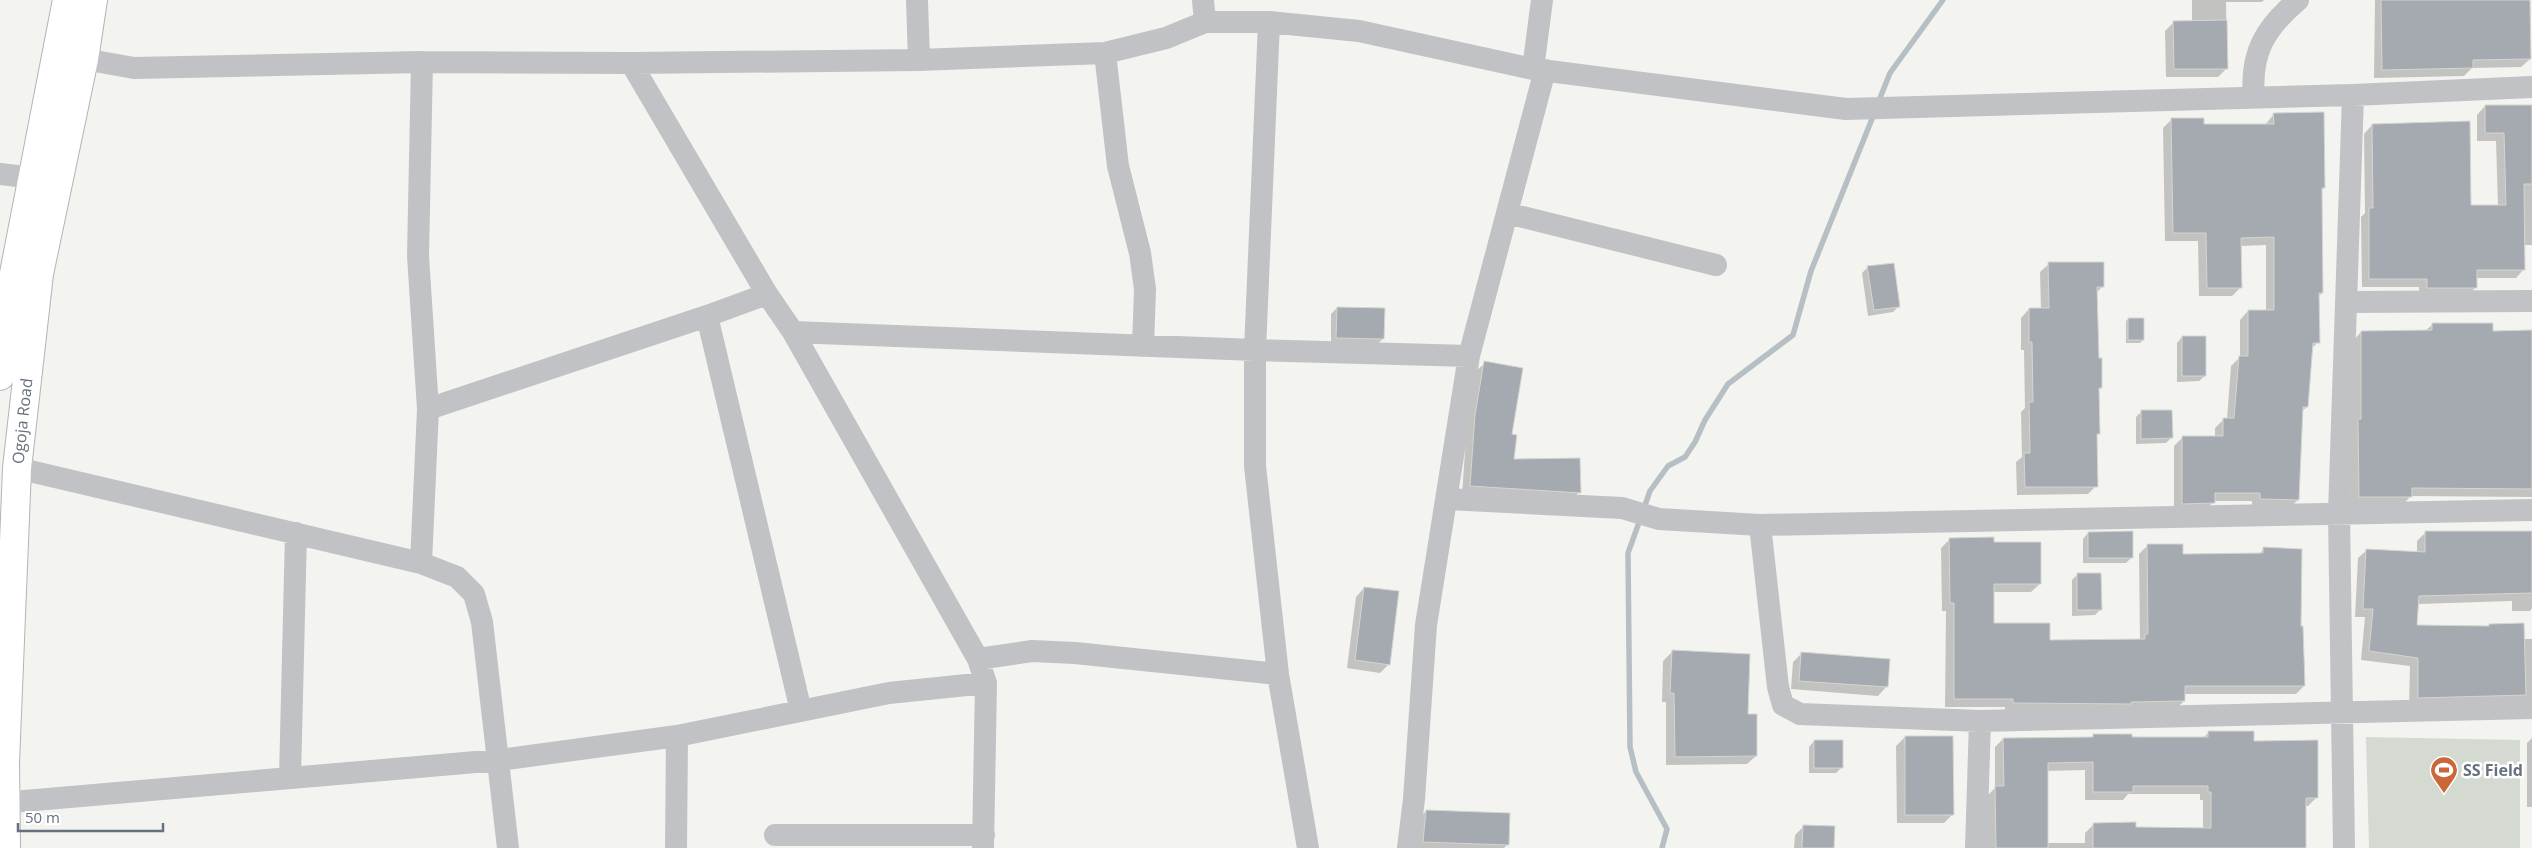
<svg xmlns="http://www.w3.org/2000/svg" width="2532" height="848" font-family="'Open Sans',sans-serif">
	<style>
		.green { fill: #d4dad2 }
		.shadow { fill: #0003; fill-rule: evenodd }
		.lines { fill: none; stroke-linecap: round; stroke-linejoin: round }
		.stream { stroke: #b6bfc4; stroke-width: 5.5 }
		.building { fill: #a4aaaf; stroke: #d5d5d3 }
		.major-casing { stroke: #b1b4b7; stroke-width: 30 }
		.minor { stroke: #c0c2c5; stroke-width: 22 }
		.major { stroke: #fff; stroke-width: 28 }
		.labels { text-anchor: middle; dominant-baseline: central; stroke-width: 5; stroke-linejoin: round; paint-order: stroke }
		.street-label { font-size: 16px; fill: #66717d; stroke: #fff }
		.poi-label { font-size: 16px; font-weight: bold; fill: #66717d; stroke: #fff; text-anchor: start }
	</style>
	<rect width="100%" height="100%" fill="#f3f4f0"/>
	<path class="green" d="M2366 737 2520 740V848H2369Z"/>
	<path class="shadow" d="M2192 0H2264L2262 2H2226L2227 68 2218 77H2166L2165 31 2174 22H2192Z
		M2375 0H2530V59L2521 67 2472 68 2464 76 2374 78Z
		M2485 106H2532V245H2524V269L2516 278H2476V287L2468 295H2419V287H2362L2361 217 2365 213 2364 134 2372 125 2470 207 2498 206 2496 141H2477V115Z
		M2274 114 2324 188 2321 191 2322 293 2318 297V342L2311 349 2307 407 2302 411 2298 500 2289 508 2252 507V501H2214L2205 511 2174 512V446L2182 438 2215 437V428L2224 419H2227L2231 366 2240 357V320L2248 311H2266V245L2240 246 2241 287 2232 296H2199L2198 241H2165L2163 128 2171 120 2203 126 2265 125Z
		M2049 264 2103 286 2096 293 2097 359 2101 388 2098 390 2099 433 2096 436V486L2088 494 2017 495 2016 462 2022 457 2021 412 2025 408 2024 350H2021V318L2029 309H2041L2040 272Z
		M1868 267 1899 306 1893 312 1868 316 1862 273Z
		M1337 308 1383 339 1377 344 1331 343V314Z
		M2128 319 2143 340 2140 343H2126V321Z
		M2432 325 2492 332H2532V497L2411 496 2402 505H2350L2353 341 2361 332 2425 331Z
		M2182 337 2205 376 2199 381 2177 382V343Z
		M1485 363 1511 435 1513 460 1579 492 1571 501 1462 494 1467 425 1476 371Z
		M2142 411 2171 438 2166 443 2136 444V417Z
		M2532 532V608L2530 611H2512V601L2418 604 2416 626 2487 627 2489 625 2523 639H2532V707L2409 706 2410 666 2361 660 2365 617H2355L2358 558 2367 550 2417 552V541L2425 533Z
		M2088 533 2131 558 2126 563H2083V539Z
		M1950 539 1993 544 2040 584 2031 592H1993V624L2049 641H2140L2139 554 2148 545 2182 555H2258L2264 549 2300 627 2304 686 2296 694H2184V701L2175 710 2005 711V707H1945L1946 611H1942L1941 548Z
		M2077 575 2100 610 2095 615 2072 616V580Z
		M1364 588 1389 664 1380 673 1347 668 1356 597Z
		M1672 652 1747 715 1756 756 1747 764 1666 765V702H1662L1663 661Z
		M1802 653 1888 660 1886 687 1878 696 1791 689 1793 662Z
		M2208 733 2252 742 2317 797 2308 806H2304L2305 848H1985L1987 846V796L1995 788V747L2003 739 2090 738 2093 736 2203 738ZM2085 770V800H2123L2128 794H2200V800H2203V829L2135 828 2094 824 2085 833V843H2047L2046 771Z
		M1905 737 1953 814 1944 823H1897L1896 746Z
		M2532 738V807H2527V743Z
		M1814 741 1842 767 1836 773H1809V747Z
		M1426 811 1508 844 1504 848H1415L1418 820Z
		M1804 826 1833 848H1794L1795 835Z"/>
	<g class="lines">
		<path class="stream" d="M1878 103 1890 73 1943 0
			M1644 508 1650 491 1668 466 1685 457 1695 442 1705 420 1728 384 1793 335 1811 271 1874 114
			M1641 517 1628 553 1630 747 1636 772 1667 829 1662 848"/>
	</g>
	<path class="building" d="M2381 0H2530L2531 59 2473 60V68L2382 70Z
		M2227 20 2228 69H2174L2173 21Z
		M2485 105H2532V184H2524L2525 270H2477V288H2427V279H2369V208H2373L2372 124 2470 121 2471 205H2506L2504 133H2485Z
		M2324 112 2325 188H2322L2323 293H2319L2320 343H2313L2308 407H2303L2299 500 2260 499V493H2215V503L2182 504V436H2223V418H2234L2239 356H2248V310H2274V237L2241 238 2242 288H2207L2206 233H2173L2171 118H2204V124H2274L2273 113Z
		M2048 262H2104V287H2097L2099 358H2102V388H2099L2100 434H2097L2098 487H2025L2024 453H2030L2029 402H2033L2032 342H2029V308H2049Z
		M1894 263 1900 307 1874 310 1867 266Z
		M1337 307 1385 308 1384 339 1336 338Z
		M2128 318H2144V340H2128Z
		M2432 323H2493V331L2532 330V489L2412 488V497H2359L2358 419H2361V331L2432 330Z
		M2182 336H2206V376H2182Z
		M1484 361 1523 368 1512 434 1517 435 1514 459 1580 458 1581 493 1470 486 1475 415Z
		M2141 410H2172L2173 438 2141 439Z
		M2133 531V558H2088V532Z
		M2425 531H2532V593L2419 596 2417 625 2489 626V624L2524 623 2526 695 2418 698V658L2369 651 2373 609H2363L2366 549 2425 552Z
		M1994 537V542H2041V584H1994V623H2050V640L2145 639V634H2148L2147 544H2183V554L2263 553V547L2302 549 2301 626H2303L2305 686H2185V701L2131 702V704L2013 703V699H1954V603H1950L1949 538Z
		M2077 573H2101L2102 610H2077Z
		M1364 587 1399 591 1390 665 1355 660Z
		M1672 650 1750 654 1748 714H1757V756L1675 757 1674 693H1670Z
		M1801 652 1890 659 1888 687 1799 681Z
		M2208 731H2254V741L2318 740V798H2306V848H2093V823L2136 822V827L2211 828V792H2208V786H2133V792H2093V762L2048 763V848H1996L1995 786H2004L2003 738 2093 737V734H2132V737H2208Z
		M1905 736H1953L1954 815H1905Z
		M1814 740H1843V768H1814Z
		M1426 810 1510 813 1509 845 1423 842Z
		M1803 825 1835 826 1834 848H1802Z"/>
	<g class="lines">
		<g class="major-casing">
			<path id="major" d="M0 376 10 294 67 0
				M6 848 5 763 17 468 39 274 84 59 93 0"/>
		</g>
		<path class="minor" d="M917 0 919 60
			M1203 0 1205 22
			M1269 22 1255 350V466L1278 674 1308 848
			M1105 53 1118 166 1140 253 1145 289 1143 346
			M67 56 134 68 422 62 631 63 919 60 1105 53 1166 38 1205 22H1269L1359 31 1533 69 1846 109 2353 95 2532 87
			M422 62 418 256 428 409 707 316 767 294
			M631 63 767 294 793 332 978 659 986 683 983 848
			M1533 69 1542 0
			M2254 97C2250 53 2265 28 2298 0
			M0 174 33 178
			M1507 213 1716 265
			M2347 302 2532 301
			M707 316 801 711
			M793 332 1255 350 1469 356
			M428 409 421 563 457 577 474 594 482 622 508 848
			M17 468 421 563
			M1448 499 1622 508 1659 519 1760 525 2532 510
			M1760 525 1778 687 1783 705 1800 714 1980 721 2532 708
			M978 659 1032 651 1075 653 1278 674
			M290 778 296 533
			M0 803 499 760 677 736 889 693 986 683
			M775 835H984
			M676 848 677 736
			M1408 848 1414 799 1426 625 1469 356 1545 70
			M1976 848 1980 721
			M2344 848 2339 513 2353 95"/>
		<use href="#major" class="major"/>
	</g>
	<defs>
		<g id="stadium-pin" transform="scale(1.4375)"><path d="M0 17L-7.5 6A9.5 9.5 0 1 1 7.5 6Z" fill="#cb6638" stroke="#fff"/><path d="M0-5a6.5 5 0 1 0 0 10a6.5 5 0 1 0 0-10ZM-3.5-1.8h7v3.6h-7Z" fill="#fff"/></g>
	</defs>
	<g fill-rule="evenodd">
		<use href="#stadium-pin" x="2444" y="770"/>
	</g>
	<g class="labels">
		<g class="street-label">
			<text transform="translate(22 421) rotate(-84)">Ogoja Road</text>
		</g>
		<g class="poi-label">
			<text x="2463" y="770">SS Field</text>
		</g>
	</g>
	<path d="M18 823v8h145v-8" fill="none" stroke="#66717d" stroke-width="2.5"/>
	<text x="25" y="823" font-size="15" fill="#66717d" stroke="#ffffff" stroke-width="4" paint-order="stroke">50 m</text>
</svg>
